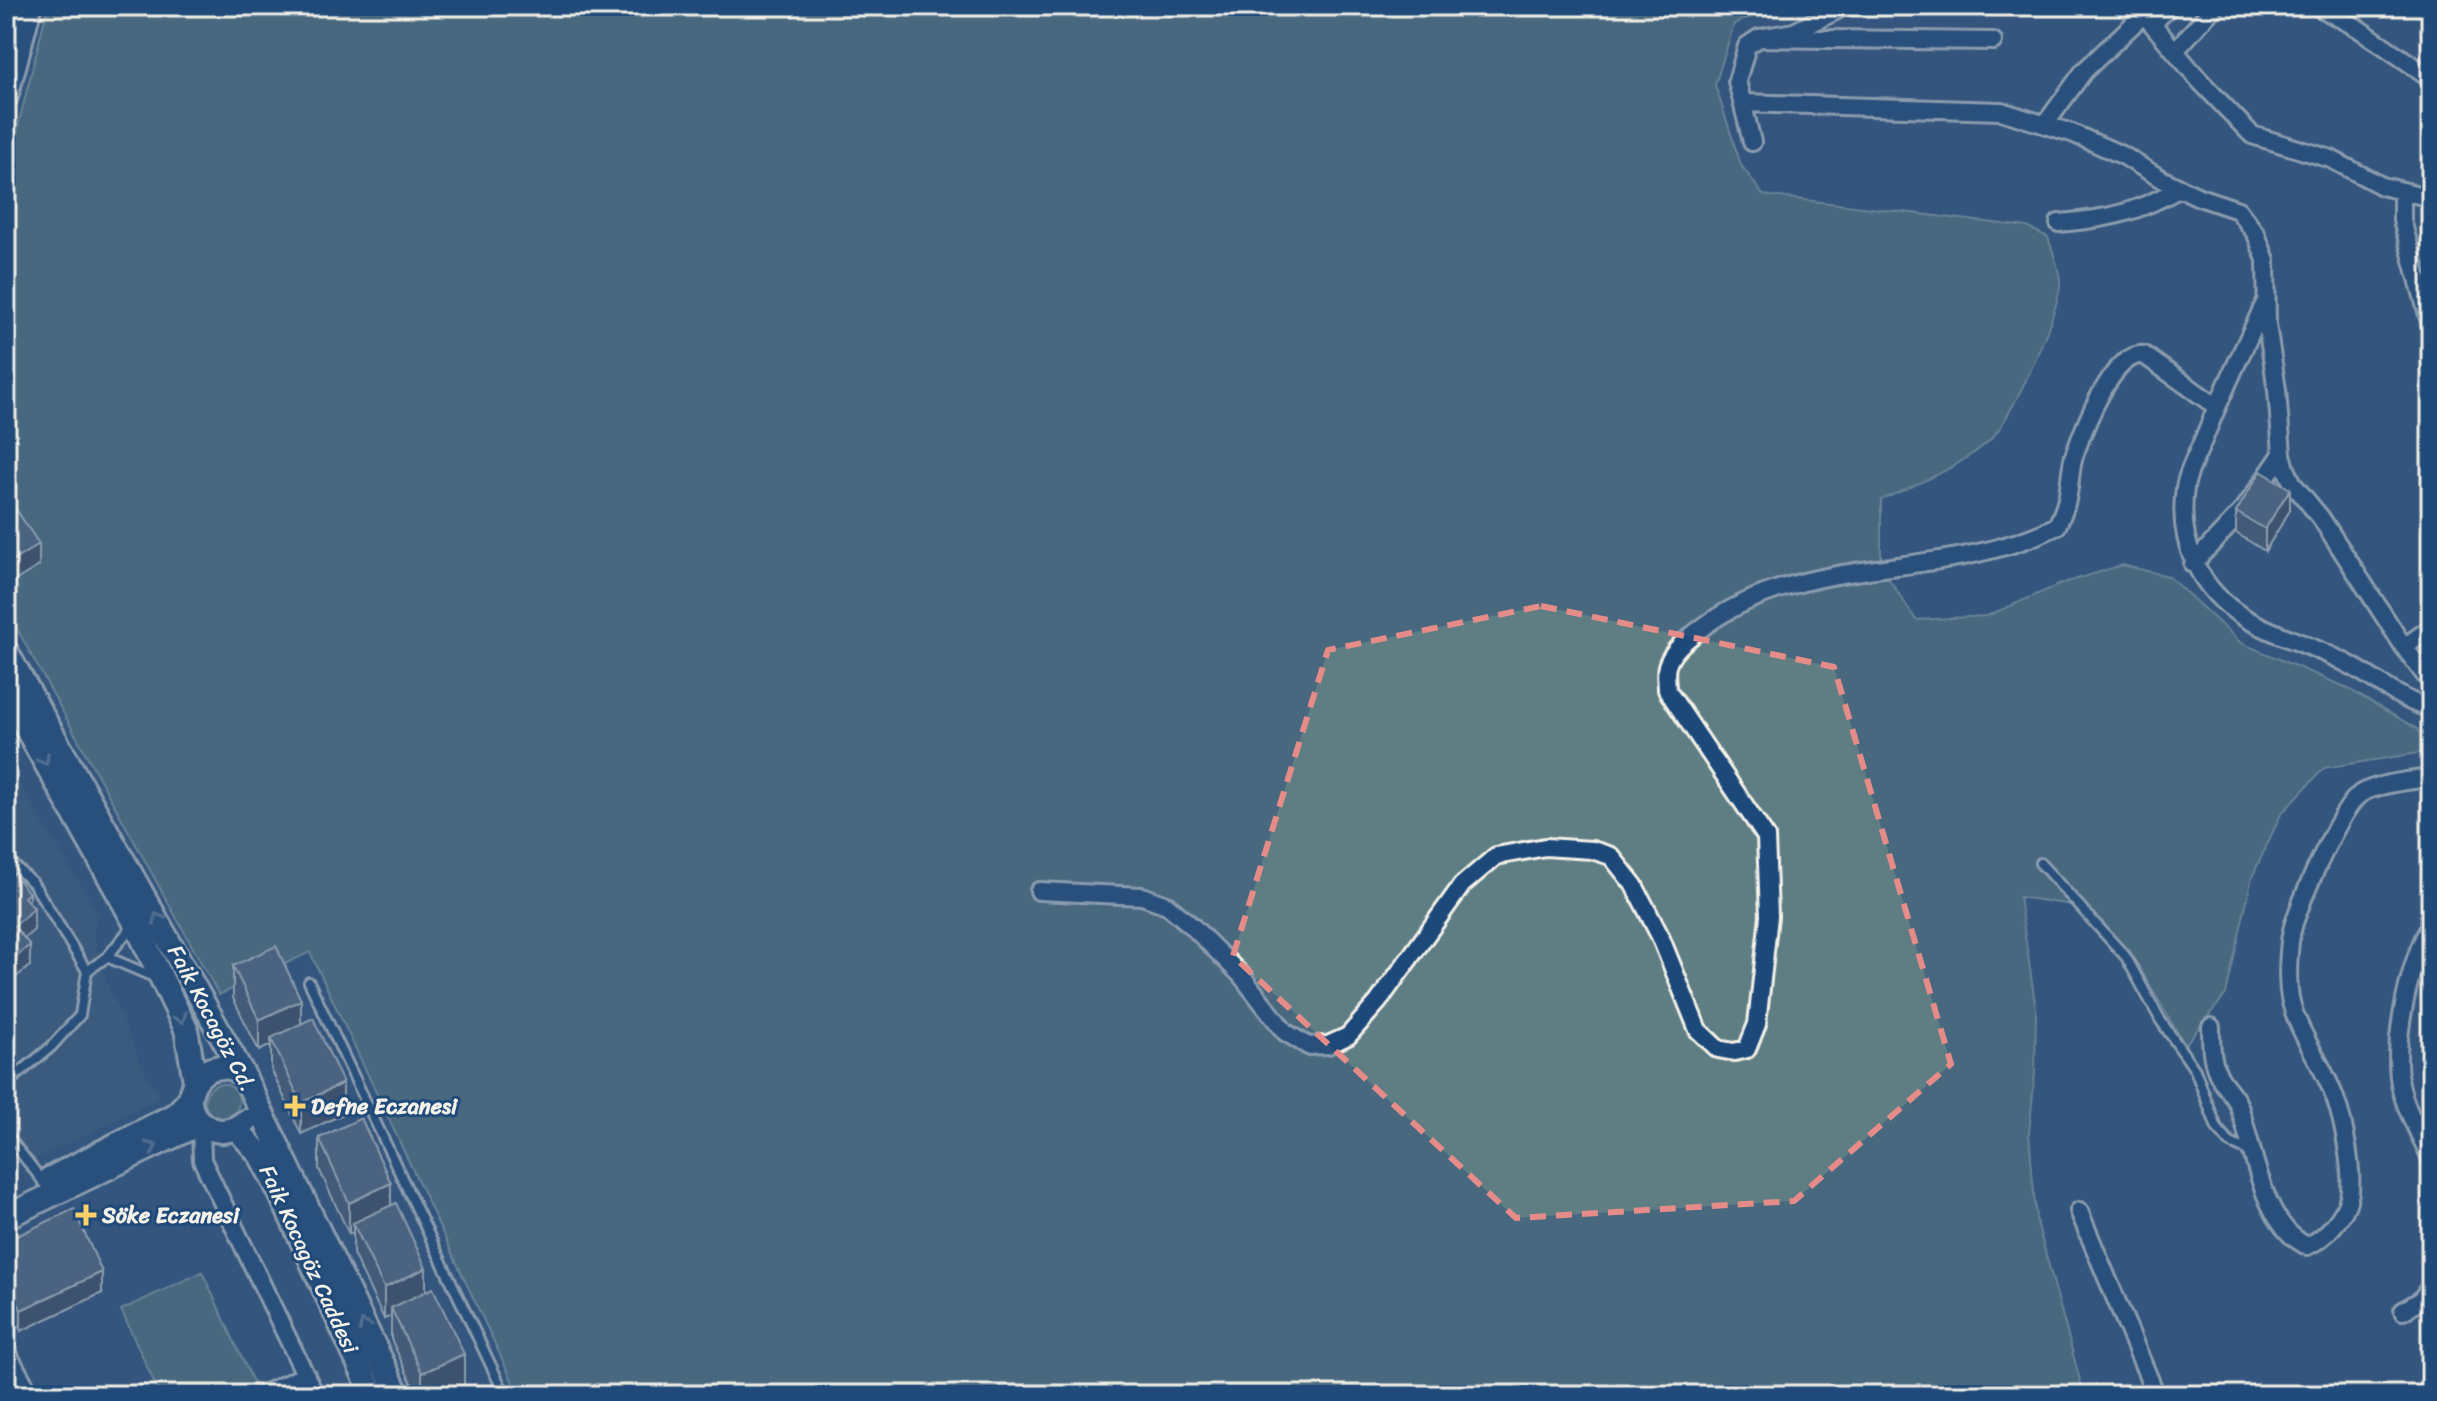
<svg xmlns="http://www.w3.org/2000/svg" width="2437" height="1401" font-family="Sriracha,sans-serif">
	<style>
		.built { fill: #435f7f }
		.green { fill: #5e7e83; stroke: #a9b8b6; stroke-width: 2 }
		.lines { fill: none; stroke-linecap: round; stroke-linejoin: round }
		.lane-casing { stroke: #f4f1e8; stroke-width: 14 }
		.street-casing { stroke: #f4f1e8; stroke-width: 22 }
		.secondary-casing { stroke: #f4f1e8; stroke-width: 28 }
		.lane { stroke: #1f4a7a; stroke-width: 8 }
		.street { stroke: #1f4a7a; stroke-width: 16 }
		.secondary { stroke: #1f4a7a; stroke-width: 22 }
		.wall { fill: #576372; stroke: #f4f1e8; stroke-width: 2 }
		.shaded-wall { fill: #47505c; stroke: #f4f1e8; stroke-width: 2 }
		.building { fill: #657384; stroke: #f4f1e8; stroke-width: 2 }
		.oneway { stroke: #748da6 }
		.marked { fill: none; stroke: #e58c88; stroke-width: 6; stroke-dasharray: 16 10; stroke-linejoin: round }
		.poi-dot { fill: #ffd166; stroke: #1f4a7a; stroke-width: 3 }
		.labels { text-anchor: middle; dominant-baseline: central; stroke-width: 6; stroke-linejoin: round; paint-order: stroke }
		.street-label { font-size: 22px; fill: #f4f1e8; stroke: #1f4a7a }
		.poi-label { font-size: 22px; font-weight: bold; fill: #f4f1e8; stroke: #1f4a7a; text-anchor: start }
	</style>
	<rect width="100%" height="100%" fill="#34567d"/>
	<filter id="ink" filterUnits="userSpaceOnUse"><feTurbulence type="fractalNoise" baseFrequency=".0125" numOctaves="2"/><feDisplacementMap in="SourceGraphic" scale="16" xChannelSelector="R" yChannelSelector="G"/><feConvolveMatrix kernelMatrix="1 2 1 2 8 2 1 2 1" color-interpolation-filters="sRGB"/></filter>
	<g filter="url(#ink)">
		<path class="built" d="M6 762 99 915 93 933 105 978 144 1070 160 1098 6 1174Z"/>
		<path class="green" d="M48 6H1776L1734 24 1715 85 1741 165 1763 195 2027 227 2048 237C2052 251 2061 271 2060 285 2058 315 2011 421 1989 441 1958 468 1918 484 1881 500V567L1916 620 1987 616 2061 584 2122 565 2168 576 2241 643 2345 687 2417 729 2431 751 2324 768 2281 814 2252 877 2226 994 2185 1045 2138 965 2085 907 2019 897 2036 1009 2035 1073 2029 1133 2036 1218 2084 1395H519L310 952 219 995 6 609V586L39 566 6 515V174Z
			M205 1101a17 17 0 1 1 34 0a17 17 0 1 1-34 0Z
			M202 1272 255 1386 237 1395H160L121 1310Z"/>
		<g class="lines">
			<g class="lane-casing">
				<path id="lane" d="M6 858 33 883 87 971 80 1015 51 1047 6 1084
					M2040 863 2126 957 2161 1021 2195 1070 2217 1128 2230 1143 2251 1152
					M107 957 154 977
					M87 971 107 957 134 924
					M309 982 505 1395
					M6 1134 45 1184"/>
			</g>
			<g class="street-casing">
				<path id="street" d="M2137 6 2200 81 2252 135 2331 159 2382 186 2431 198
					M2317 6 2356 27 2431 78
					M2153 24 2169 6
					M1759 38 1993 41
					M2175 51 2215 6
					M1744 103 2001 111 2072 133 2124 156 2163 180 2199 197 2238 210 2256 234 2266 260 2267 325 2277 390 2282 454 2286 469 2293 484 2321 518 2404 647 2431 683
					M2046 123 2084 71 2144 14
					M1752 142 1737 81 1747 46 1759 38 1794 32 1845 6
					M2402 192V220L2431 326
					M2059 223C2107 219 2137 213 2180 188
					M2265 303C2243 349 2221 395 2202 443 2196 457 2187 473 2185 488 2177 542 2199 590 2245 618 2275 636 2309 644 2340 660 2372 675 2397 699 2431 709
					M2193 564 2245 508 2282 454
					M2404 647 2431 628
					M1039 891 1142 896 1167 905 1193 927 1241 975 1285 1032 1308 1046 1328 1045 1348 1036 1378 1002 1462 885 1496 856 1545 847 1592 850 1611 856 1634 885 1660 936 1698 1030 1718 1049 1734 1052 1747 1049 1757 1024 1769 916 1766 837 1667 690C1667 683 1665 673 1667 666 1672 650 1686 640 1699 630 1772 573 1865 573 1952 558 1987 552 2025 542 2057 526 2060 519 2064 511 2066 503 2071 487 2069 469 2075 453 2084 428 2113 351 2144 355L2217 407
					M2431 925C2410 959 2394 1037 2399 1077 2402 1105 2420 1133 2431 1159
					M2211 1027C2211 1046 2211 1065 2222 1081 2228 1090 2235 1096 2239 1106 2254 1149 2262 1225 2307 1246 2325 1239 2345 1216 2349 1197 2354 1175 2344 1123 2336 1101 2325 1067 2299 1035 2291 1002 2286 983 2288 941 2294 923 2303 896 2340 809 2360 794 2375 784 2413 780 2431 778
					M201 1123 202 1160 315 1395
					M2079 1211 2156 1395
					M2403 1311 2421 1300 2431 1286
					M261 1395 306 1375"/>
			</g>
			<g class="secondary-casing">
				<path id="secondary" d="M6 97 30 6
					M6 651 243 1074 398 1395
					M6 692 135 923 186 1029 195 1081
					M243 1074C197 1046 168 1113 212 1129 224 1134 236 1129 246 1121
					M236 1128 260 1155 279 1191 373 1395
					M49 1179 176 1114 190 1099
					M6 1217 201 1123
					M6 1357 27 1395"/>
			</g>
			<use href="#lane" class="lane"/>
			<use href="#street" class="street"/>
			<use href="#secondary" class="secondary"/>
		</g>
		<path class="wall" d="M2290 510 2265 551 2236 533V512Z
			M233 966 301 1023 343 1114 301 1134 271 1069V1045L259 1051 233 998Z
			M319 1138 391 1205 464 1385 442 1395H417L391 1339V1316L384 1319 353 1254V1232L349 1234 319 1169Z
			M6 1241 102 1293 21 1331 6 1299Z"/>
		<path class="shaded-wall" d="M2290 489V510L2265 551V529Z
			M39 544V566L6 586V565Z
			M29 893V913L34 908V930L14 947V926L24 897Z
			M30 945V966L6 985V964Z
			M301 1000V1031L271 1038V1045L259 1051V1020Z
			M343 1083V1114L301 1134V1103Z
			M391 1183V1214L353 1223V1232L349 1234V1203Z
			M426 1268V1299L391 1308V1316L384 1319V1288Z
			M102 1272V1293L21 1331V1310Z
			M464 1354V1385L442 1395H422V1373Z"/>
		<path class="building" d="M2261 471 2290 489 2265 529 2236 512Z
			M6 494 39 544 6 565Z
			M6 865 29 893 24 897 34 908 14 926 30 945 6 964Z
			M276 946 301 1000 259 1020 233 966Z
			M313 1018 343 1083 301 1103 271 1038Z
			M361 1118 391 1183 349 1203 319 1138Z
			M396 1203 426 1268 384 1288 353 1223Z
			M74 1209 102 1272 21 1310 6 1278V1241Z
			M433 1288 464 1354 422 1373 391 1308Z"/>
		<defs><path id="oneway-chevron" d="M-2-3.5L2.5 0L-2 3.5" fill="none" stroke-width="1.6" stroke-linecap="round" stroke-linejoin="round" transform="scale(2)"/></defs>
		<g class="oneway">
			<use href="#oneway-chevron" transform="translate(44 760) rotate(61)"/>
			<use href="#oneway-chevron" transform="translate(158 918) rotate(-120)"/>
			<use href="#oneway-chevron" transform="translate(181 1018) rotate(66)"/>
			<use href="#oneway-chevron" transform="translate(152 1147) rotate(-25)"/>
			<use href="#oneway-chevron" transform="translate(364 1325) rotate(-116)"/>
		</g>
	</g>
	<path d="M0 0H2437V1401H0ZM1541 606 1834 667 1951 1064 1794 1201 1516 1218 1233 956 1328 650Z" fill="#34567d" fill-opacity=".55" fill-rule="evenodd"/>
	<path class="marked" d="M1541 606 1834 667 1951 1064 1794 1201 1516 1218 1233 956 1328 650Z"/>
	<g class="poi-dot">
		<path d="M291 1094h8v8h8v8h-8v8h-8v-8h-8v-8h8z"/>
		<path d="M82 1203h8v8h8v8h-8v8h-8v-8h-8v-8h8z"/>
	</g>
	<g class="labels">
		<g class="street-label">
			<text transform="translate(212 1018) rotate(62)">Faik Kocagöz Cd.</text>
			<text transform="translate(309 1259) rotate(65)">Faik Kocagöz Caddesi</text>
		</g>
		<g class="poi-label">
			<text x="311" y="1106">Defne Eczanesi</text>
			<text x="102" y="1215">Söke Eczanesi</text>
		</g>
	</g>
	<rect width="2437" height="1401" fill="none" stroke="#1f4a7a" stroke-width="32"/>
	<rect x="16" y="16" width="2405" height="1369" fill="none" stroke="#f4f1e8" stroke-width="3" filter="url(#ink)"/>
</svg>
